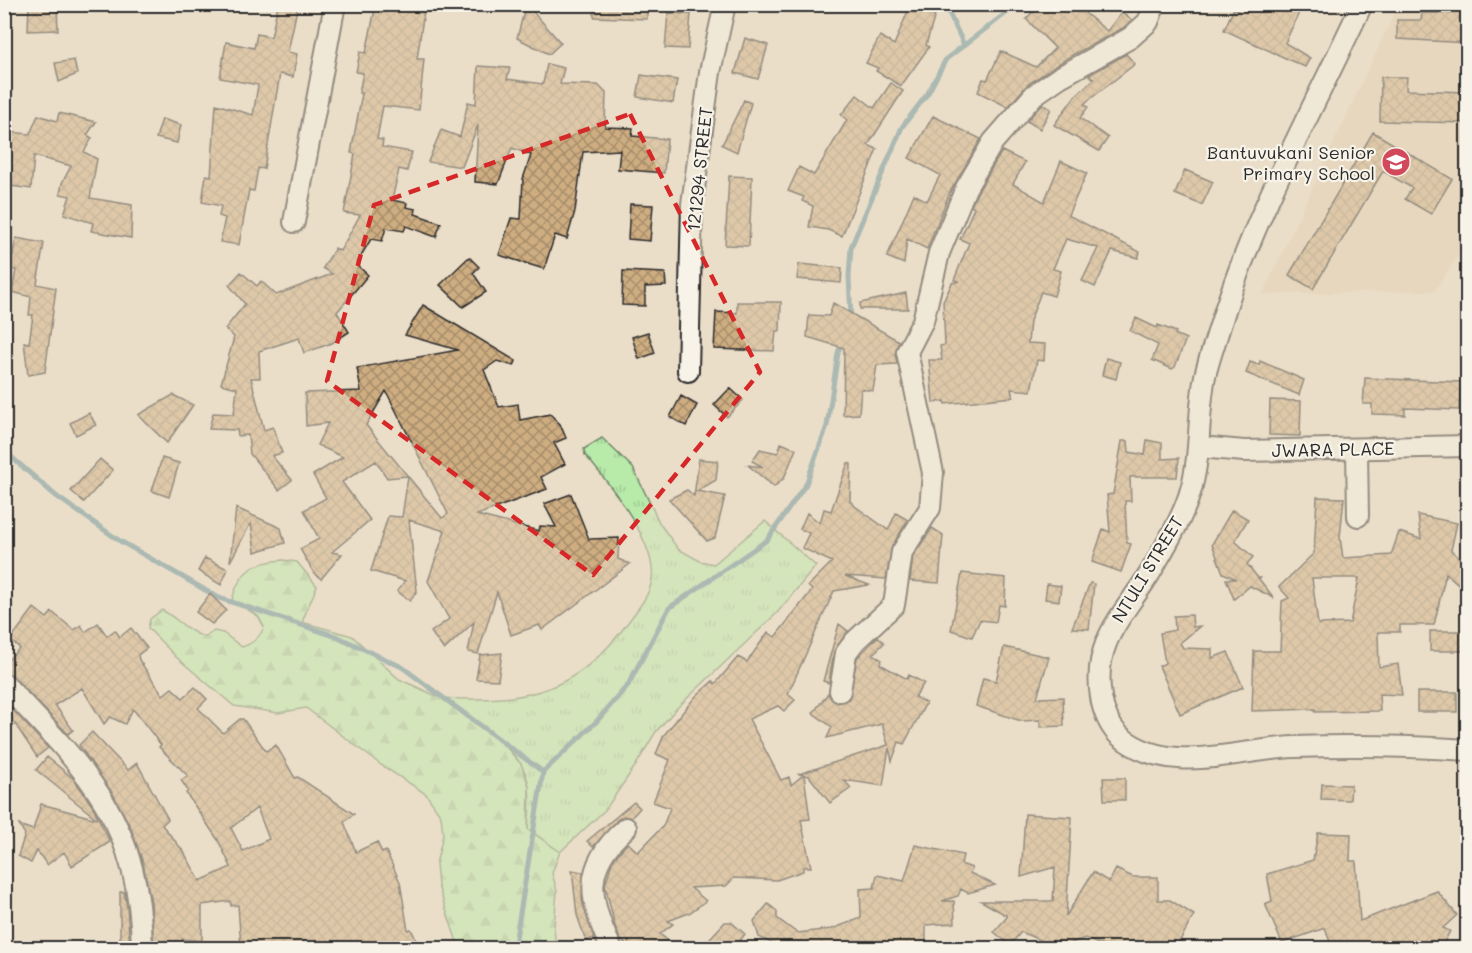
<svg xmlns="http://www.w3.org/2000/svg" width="1472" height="953" font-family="Mali,sans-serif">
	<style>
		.built { fill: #e2cfb3 }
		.grass { fill: url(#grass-tufts); stroke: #728a6a; stroke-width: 1.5 }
		.forest { fill: url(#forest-firs); stroke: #728a6a; stroke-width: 1.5 }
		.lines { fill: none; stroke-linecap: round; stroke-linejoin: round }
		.stream { stroke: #5f8d98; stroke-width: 5 }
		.building { fill: url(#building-cross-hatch); stroke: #2b2b2b; stroke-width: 1.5; fill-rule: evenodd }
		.minor-casing { stroke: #2b2b2b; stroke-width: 24 }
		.minor { stroke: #f7f3e8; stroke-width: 20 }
		.marked { fill: none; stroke: #d62828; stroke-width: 4.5; stroke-dasharray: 12 8; stroke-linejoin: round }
		.labels { text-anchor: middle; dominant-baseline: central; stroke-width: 4.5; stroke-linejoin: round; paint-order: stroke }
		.poi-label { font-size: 18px; fill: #2b2b2b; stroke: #f7f3e8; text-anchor: end }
		.street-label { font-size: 18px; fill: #2b2b2b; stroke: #f7f3e8 }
	</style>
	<defs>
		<pattern id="grass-tufts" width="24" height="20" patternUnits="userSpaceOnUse" patternTransform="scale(1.5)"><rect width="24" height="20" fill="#b8eaaa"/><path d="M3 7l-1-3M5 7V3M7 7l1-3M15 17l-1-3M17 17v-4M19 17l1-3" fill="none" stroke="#9ec992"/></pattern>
		<pattern id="forest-firs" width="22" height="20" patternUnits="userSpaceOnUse" patternTransform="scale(1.5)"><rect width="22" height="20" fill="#b8eaaa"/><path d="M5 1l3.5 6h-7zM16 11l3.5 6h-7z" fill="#9ec992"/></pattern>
		<pattern id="building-cross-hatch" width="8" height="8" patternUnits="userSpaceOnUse" patternTransform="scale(1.5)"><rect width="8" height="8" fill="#cead81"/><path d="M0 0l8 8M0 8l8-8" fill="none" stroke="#a78d6a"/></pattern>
	</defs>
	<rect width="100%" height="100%" fill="#ebdec9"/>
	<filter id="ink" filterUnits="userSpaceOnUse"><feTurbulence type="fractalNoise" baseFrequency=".0167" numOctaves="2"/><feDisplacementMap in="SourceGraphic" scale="12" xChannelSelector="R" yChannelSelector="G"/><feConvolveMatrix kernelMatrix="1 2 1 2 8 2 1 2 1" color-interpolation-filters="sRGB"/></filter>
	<g filter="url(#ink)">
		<path class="built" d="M1398 5H1467V242L1435 291 1262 295Z"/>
		<path class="grass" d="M602 438 633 468 660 524 678 549 700 561 714 564 765 521 816 566 777 613 677 708 655 733 636 765 605 810 560 852 528 829C529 816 531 801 529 788 525 747 471 720 441 698 525 703 577 694 629 621 641 605 655 589 652 568 648 532 608 482 585 455L584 449Z"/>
		<path class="forest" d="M283 560 297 562 317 586 302 622 352 636 399 679 441 698 506 747 521 764 529 786 528 829 560 852 552 873 557 891 554 927 556 948H459L438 886 436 864 443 835 441 816 426 794 381 765 306 708 278 713 234 706 176 657 148 628 150 619 162 610C177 618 189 633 205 637L214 631 223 633 242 647C254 643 260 637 264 627L258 616 232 600C240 570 254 562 283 560Z"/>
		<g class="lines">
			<path class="stream" d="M945 4 964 45
				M851 318 849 277 851 247 902 127 928 93 946 59 1018 4
				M4 444 9 455 56 496 120 541 219 598 338 637 402 667 543 772 515 944 517 948
				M543 772 596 722 628 685 669 608 767 540 806 484 827 426 838 353 842 341"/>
		</g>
		<path class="building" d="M29 4H57L58 30 28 31Z
			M278 4H298L288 52 297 54 293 77 280 74 264 169 258 168 254 191 249 190 239 245 220 242 225 218 219 216 221 206 202 202 206 175 211 176 216 104 253 115 258 85 220 78 226 42 254 48 257 34 271 37Z
			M376 4H425L417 59H424L419 110 383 106 377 139 383 140 382 147 412 152 407 171 399 169 392 200 407 203 406 207 416 209 415 214 441 223 436 237 406 226 404 231 386 228 382 241 371 239 356 264 368 275 337 312 349 332 332 343 304 353 299 338 259 351 260 378H251L264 430 273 427 282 453 272 456 292 480 279 490 250 454 248 435 238 436 237 430 209 429 213 413 234 414 237 388 221 384 234 337 225 329 245 304 229 285 241 272 257 286 261 281 276 295 332 274 323 268 335 248 340 251 360 215 344 213 355 154 351 153 362 93H359L363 73 356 72 360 52 366 53Z
			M526 4 561 43 549 54 517 38Z
			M594 4H647V19L594 17Z
			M1040 4H1074L1107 31 1122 12 1132 20 1123 28 1069 57 1027 85 1008 107 978 92 983 79 987 80 1001 51 1036 67 1055 48 1026 19Z
			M1240 4H1303L1285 43 1310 58 1305 67 1224 30 1234 8 1237 10Z
			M1451 4H1467V43L1397 39V20H1421L1422 13H1450Z
			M910 6 935 15 926 45 929 47 901 86 876 71 878 68 866 63 880 36 894 45Z
			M668 13 691 14 688 49 665 48Z
			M745 38 768 45 758 79 735 73Z
			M1126 54 1135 64 1084 104 1088 107 1080 118 1108 138 1099 151 1054 125 1075 96 1094 79 1089 75Z
			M74 60 77 74 59 82 55 63Z
			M547 64 564 68 560 84 598 85 606 93 605 127 633 128 632 136 667 139 664 173 618 169 620 150 583 152 575 211 567 239 555 235 544 269 499 255 511 218 521 219 523 179 531 155 512 148 498 184 475 182 478 125 462 167 428 162 441 130 460 137 468 102 476 104 478 66 510 68 507 79 543 84Z
			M641 75 677 80 673 103 637 97Z
			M1381 77H1407L1406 90 1467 92V123L1380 121Z
			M891 83 903 91 868 145 877 149 842 236 828 230 809 227 813 206 802 201 804 197 788 191 799 167 814 175 847 120 841 115 857 95 874 108Z
			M744 100 751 103 737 152 722 145Z
			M1042 104 1051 109 1040 129 1027 121Z
			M59 113 96 122 87 135 92 138 84 152 97 159 90 198 132 205 131 238 91 231 93 223 64 214 70 196 60 194 62 183 71 166 34 156 31 189 4 185 8 132 30 134 38 115 57 121Z
			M933 116 981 139 950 192 927 249 907 239 904 264 887 257 914 194 927 201 940 175 909 158Z
			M162 119 181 125 177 143 156 138Z
			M1373 132 1452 179 1431 214 1405 199 1412 188 1383 171 1313 289 1289 275Z
			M1002 151 1025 162 1013 184 1044 202 1061 161 1087 173 1068 215 1140 252 1138 258 1112 251 1095 287 1082 281 1098 248 1066 239 1053 269 1061 271 1054 296 1041 292 1030 321 1028 343 1045 344 1044 361 1037 360 1031 391 1011 389 1013 397 945 404V401L933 402 929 360H942L940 346 945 345 943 302 952 283 960 281 954 280 969 243 960 239 974 208 971 206 977 193Z
			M1185 170 1213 182 1202 205 1175 194Z
			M729 176 752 177 749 246 725 245Z
			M630 204 653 205 650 241 628 239Z
			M16 238 44 243 37 284 56 288 45 372 28 375 24 342 29 343 33 315H29L31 297 12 292 16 270 10 269Z
			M469 257 479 267 473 273 486 292 463 307 440 285Z
			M799 264 842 268 841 283 797 279Z
			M623 271 665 273 666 286 645 287V306L622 305Z
			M906 293 908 309H860V303Z
			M737 302H781L780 331H776L774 351 714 349 716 312 737 313Z
			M833 303 899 341 895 354 897 364 877 365 873 391 861 389 859 414 843 415 844 348 807 337 809 315 829 316Z
			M423 305 516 361 514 366 497 361 484 370 499 407 518 404 520 420 550 414 560 424 566 438 554 443 565 464 541 477 547 489 477 515 539 531 540 526 556 527 544 504 571 494 589 539 619 538 618 559 630 564 542 630 539 625 511 635 497 592 478 654 468 652 474 622 444 650 431 632 449 619 428 581 445 531 409 520 417 591 410 601 397 591 405 581 371 571 388 516 402 517 408 476 387 478 376 461 342 482 370 520 332 552 342 554 321 579 314 573 300 549 319 539 304 510 326 498 313 475 343 457 317 445 328 423 306 426 305 393 361 391 357 368 458 350 405 335ZM386 391 448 514 442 518 366 425Z
			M1136 318 1157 328 1158 325 1176 332 1175 334 1186 339 1175 367 1172 369 1152 360 1158 345 1130 331Z
			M648 332 655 353 639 359 632 337Z
			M1106 358 1120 362 1116 379 1102 375Z
			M1260 361 1304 380 1299 395 1246 373 1250 362 1259 365Z
			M1365 378 1461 382 1459 410 1405 408V415L1372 414V404H1363Z
			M730 388 743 400 727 417 714 405Z
			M173 395 193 405 167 443 138 415Z
			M681 396 697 405 686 426 670 417Z
			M1270 400 1301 401 1300 436 1269 435Z
			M89 413 96 425 76 435 70 423Z
			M1147 440 1162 443V459L1179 458 1177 477H1130L1131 501H1125L1127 543 1131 544 1121 572 1092 562 1103 529 1110 532 1107 495 1113 494 1122 441H1128L1129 452 1145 455Z
			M781 443 796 449 784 478 774 487 748 465 763 467 752 461 760 449 778 453Z
			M162 458 179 463 169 497 152 491Z
			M100 459 113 470 84 502 71 491Z
			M699 459 718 461 716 480 697 491 725 496 715 538 707 541 669 499 687 490 694 496Z
			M848 463 851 464 850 501 855 506 888 530 896 513 908 520 892 546 886 579 845 576 869 585 834 591 788 694 795 700 784 711 778 706 749 719 781 780 789 777 791 785 803 775 799 774 888 745 882 724 827 738 832 727 813 713 828 693 832 700 838 703 849 699 857 658 878 636 884 643 873 654 882 660 880 664 907 679 909 675 924 683 915 697 926 703 904 744 899 742 892 761 889 748 883 786 844 780 851 788 830 803 809 776 804 775 810 819 801 820 811 867H803V871L777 880 734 878 726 886 691 888 706 901 689 913 668 921 673 924 660 934 677 948H630L620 939 615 926 605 885 612 862 621 850 628 843 638 852 663 826 670 808 653 802 670 760 656 754 664 735 696 696 713 681 715 684 738 657 747 662 768 632 775 637 812 590 808 586 832 562 802 548 809 533 800 529 807 513 820 523 824 509 831 511Z
			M1317 497 1344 498 1340 537 1343 558 1391 555 1399 532 1421 539 1418 515 1457 523 1451 550 1467 565V592L1446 573 1434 625H1400V632H1378L1379 667 1398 664 1402 695 1379 694 1380 711 1315 712V709L1252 711 1254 651H1280L1282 601 1289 598 1279 587 1314 553ZM1312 578H1359L1350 623 1318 624Z
			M236 508 281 528 285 543 255 552 251 523 230 562Z
			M1232 510 1248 519 1235 541 1253 557 1247 564 1258 578H1261L1259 579 1274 598 1250 586 1234 599 1226 579H1236L1223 573 1212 544Z
			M932 528 943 535 939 583 910 581 913 556Z
			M205 558 228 569 221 585 198 571Z
			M962 573 1006 578 1005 606 999 605 996 622 980 620 972 637 951 630Z
			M1090 583 1094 584 1089 629 1072 628Z
			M1047 584 1061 586 1059 601 1045 599Z
			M210 594 226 610 212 624 196 612Z
			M34 608 47 618 52 612 74 630 81 625 85 632 98 623 107 636 115 630 120 637 131 628 147 648 138 655 139 660 163 695 172 688 183 698 195 687 207 699 198 708 223 733 240 719H243L266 751 276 745 295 778 298 777 354 814 344 822 356 852 377 842 382 853 386 851 400 882 408 930 411 929 420 948H241L238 905 231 906 230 901 202 905V941L182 939V948H154L151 902 143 863 131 828 113 794 79 745 92 732 128 770 137 763 168 819 162 825 184 852 200 881 231 867 218 840 186 793 188 791 181 780 188 776 159 747 161 745 133 709 125 724 110 717 104 724 82 688 55 705 73 730 68 734 13 676 4 672V664L20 648 10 640ZM257 808 269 839 243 851 231 828Z
			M1192 615 1193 627 1200 626 1180 643 1183 648 1212 649V658L1228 652 1243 687 1180 714 1159 666 1165 663 1160 633 1175 630 1174 616Z
			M839 624 848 631 834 651 829 683 823 681Z
			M1430 631H1467V651H1430Z
			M1004 647 1049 657 1037 698 1063 697 1064 726 1040 727V720L1021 721 976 706 983 678 996 681Z
			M502 653 498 680 476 679 480 655Z
			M1417 692H1457V712H1417Z
			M6 703 25 723 48 748 37 757 15 724 10 727 4 718Z
			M47 757 74 779 93 807 110 842 72 866 64 852 47 865 37 851 31 863 18 856 25 834 19 825 33 830 41 804 97 819 36 770Z
			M1103 778H1125V800H1104Z
			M1322 784 1351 785 1350 800 1321 799Z
			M634 802 640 808 631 818 624 816 618 819 593 847 587 841Z
			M1025 814 1072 817 1066 916 1093 872 1109 882 1116 869 1133 877H1158V900H1170L1194 915 1176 948H1107L1085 938 1058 948H1042L1044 942 1021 932 1010 945 994 932 1007 917 1006 915 981 901H1053L1055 867 1021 877Z
			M1318 833 1351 834 1350 861H1356L1360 921 1437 891 1457 915 1443 928 1450 931 1441 948H1430L1422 944 1415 948H1332L1325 928 1282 943 1265 904 1272 901 1267 874 1313 860Z
			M915 845 963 855 961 864 972 868 970 873 995 885 968 893 961 889 958 896 942 901H954L955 923 926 925V948H781L759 937 754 921 768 904 777 911V918L797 933 832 929 861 918 860 889 874 888 877 875 904 881Z
			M572 870 583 872 582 901 594 938 586 941 577 915Z
			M120 892H124L127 906 130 948H120Z
			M725 922H731L745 934 734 948H701Z"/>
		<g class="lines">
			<g class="minor-casing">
				<path id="minor" d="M1362 4C1313 110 1254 214 1220 326 1215 342 1209 359 1205 376 1197 416 1202 456 1189 496 1180 523 1164 548 1150 573 1123 616 1092 642 1101 697 1103 711 1110 728 1121 737 1170 777 1239 749 1295 747 1352 745 1410 746 1468 750
					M294 222 335 4
					M688 371 692 204 710 72 725 4
					M1200 447 1244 451 1468 446
					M1357 449 1358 516
					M4 684C87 770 140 822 142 948
					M840 691 846 653 855 641 894 605 902 552 930 508 933 473 907 352 923 321 939 253 966 188 993 142 1034 95 1060 77 1130 38 1148 22 1155 4
					M611 948C589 899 581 867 626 828"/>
			</g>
			<use href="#minor" class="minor"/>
		</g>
	</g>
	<path d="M0 0H1472V953H0ZM630 114 760 372 593 575 327 381 374 205Z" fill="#ebdec9" fill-opacity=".55" fill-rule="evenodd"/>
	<path class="marked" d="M630 114 760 372 593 575 327 381 374 205Z"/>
	<defs>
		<g id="school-disc" transform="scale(1.5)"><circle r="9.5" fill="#d1495b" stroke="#f7f3e8"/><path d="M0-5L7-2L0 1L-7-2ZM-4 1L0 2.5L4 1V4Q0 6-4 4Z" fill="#fff"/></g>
	</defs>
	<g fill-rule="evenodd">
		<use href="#school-disc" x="1396" y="162"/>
	</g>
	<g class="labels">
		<g class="poi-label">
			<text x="1375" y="152">Bantuvukani Senior<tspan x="1375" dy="21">Primary School</tspan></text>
		</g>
		<g class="street-label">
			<text transform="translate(699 169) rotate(-84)">121294 STREET</text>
			<text transform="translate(1333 449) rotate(-1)">JWARA PLACE</text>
			<text transform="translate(1147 569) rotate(-59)">NTULI STREET</text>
		</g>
	</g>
	<rect width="1472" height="953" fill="none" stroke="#f7f3e8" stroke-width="24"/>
	<rect x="12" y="12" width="1448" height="929" fill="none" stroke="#2b2b2b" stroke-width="2" filter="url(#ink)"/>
</svg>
